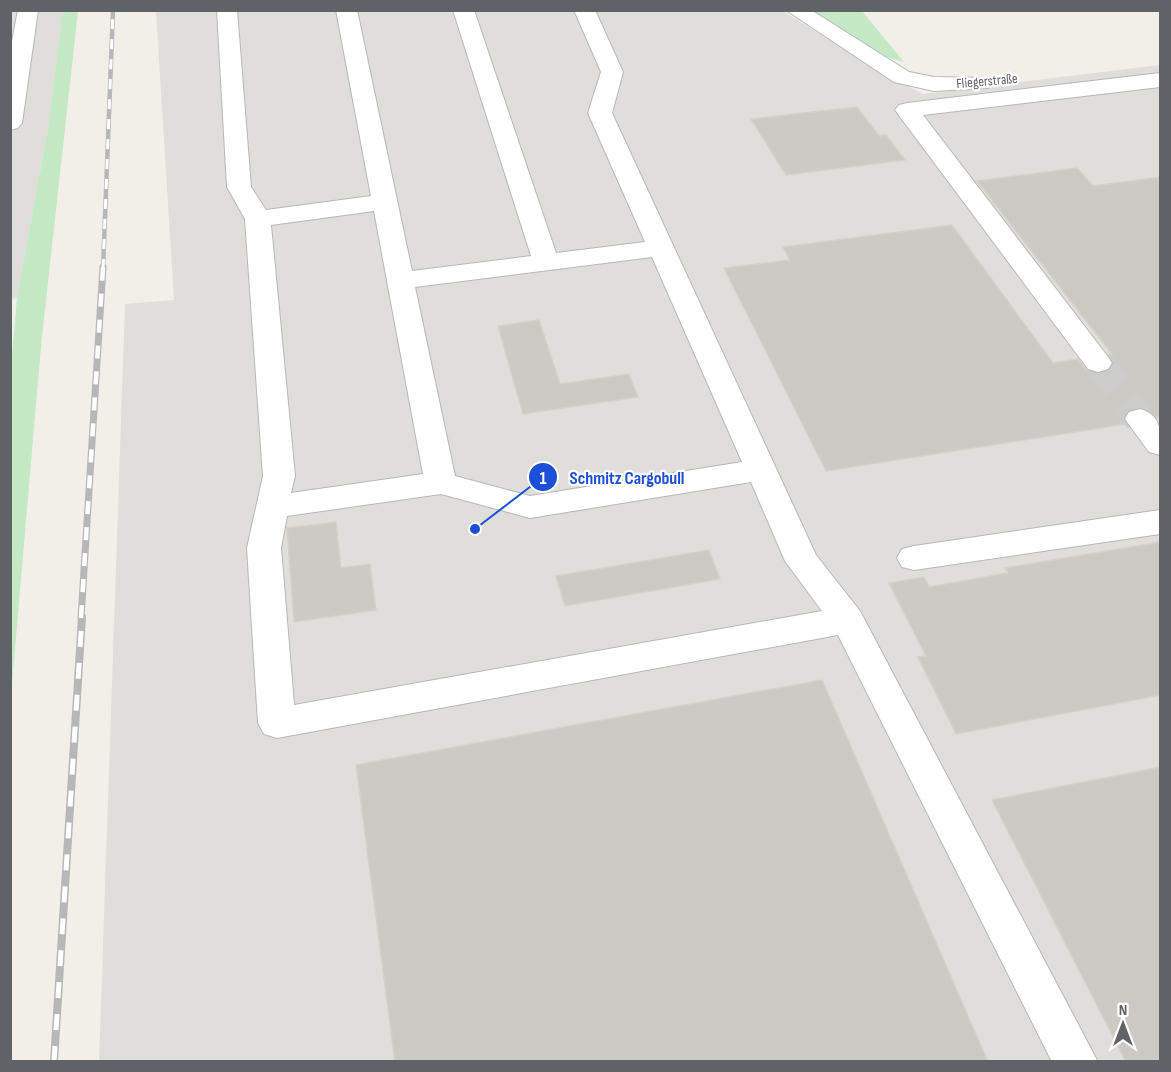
<svg xmlns="http://www.w3.org/2000/svg" width="1171" height="1072" font-family="'Sofia Sans Condensed',sans-serif">
	<style>
		.industrial { fill: #e0deda }
		.green { fill: #c5e8c5 }
		.building { fill: #cccac5; stroke: #d6d1c6; stroke-width: 1.5 }
		.lines { fill: none; stroke-linecap: round; stroke-linejoin: round }
		.minor-tunnel { stroke: #ccccc8; stroke-width: 31; stroke-dasharray: 31 15; stroke-linecap: butt }
		.minor-casing { stroke: #b5b8bc; stroke-width: 2 }
		.minor { fill: #fff; fill-rule: evenodd }
		.rail-far2-casing { stroke: #b6b7b8; stroke-width: 4.5 }
		.rail-far1-casing { stroke: #b6b7b8; stroke-width: 7 }
		.rail-casing { stroke: #b6b7b8; stroke-width: 8 }
		.rail-far2 { stroke: #fff; stroke-width: 3; stroke-dasharray: 10; stroke-linecap: butt }
		.rail-far1 { stroke: #fff; stroke-width: 4.5; stroke-dasharray: 13; stroke-linecap: butt }
		.rail { stroke: #fff; stroke-width: 5; stroke-dasharray: 16; stroke-linecap: butt }
		.labels { text-anchor: middle; dominant-baseline: central; stroke-width: 4.5; stroke-linejoin: round; paint-order: stroke }
		.far-street-label { font-size: 14px; fill: #5f6368; stroke: #fff }
		.leader { fill: none; stroke: #1d4ed8; stroke-width: 2 }
		.callout-dot { fill: #1d4ed8; stroke: #fff; stroke-width: 2 }
		.mark-label { font-size: 18px; text-anchor: middle; font-weight: bold; fill: #fff }
		.callout-label { font-size: 18px; text-anchor: middle; font-weight: bold; fill: #1d4ed8; stroke: #fff; stroke-width: 4.5; stroke-linejoin: round; paint-order: stroke }
	</style>
	<rect width="100%" height="100%" fill="#f1efe8"/>
	<path class="industrial" d="M10 11H63L48 128 17 298 11 299Z
		M156 11H783L866 63 923 94 1160 65V1061L99 1062 125 304 174 300Z"/>
	<path class="green" d="M63 10 78 11 41 346 11 695V366L17 298 48 128Z
		M805 11H862L904 62 870 52Z"/>
	<path class="building" d="M857 107 879 136 886 135 905 160 786 175 751 119Z
		M1077 168 1093 186 1161 177V419L1139 407 1127 411 1123 418 1126 424 826 471 724 268 790 260 783 247 952 225 1053 363 1078 359 1086 370 1099 374 1110 370 1114 362 1109 355 1112 354 977 181Z
		M539 320 560 384 629 374 638 397 523 414 498 326Z
		M336 522 341 568 370 564 376 610 294 622 287 528Z
		M1161 542V695L956 734 918 657 926 656 889 583 924 577 929 587 1008 573 1005 568Z
		M709 550 720 579 565 606 556 576Z
		M822 680 988 1062H395L356 765Z
		M1161 767V1062H1126L992 800Z"/>
	<g class="lines">
		<path class="minor-tunnel" d="M1098 363 1140 419"/>
		<g class="minor-casing">
			<path id="minor" d="M18 10H38L22 123 18 128 10 130V52Z
				M217 10H237L251 187 266 210 371 196 336 10H357L412 271 531 256 453 10H474L556 253 645 242 588 113 601 72 574 10H595L623 72 612 113 816 555 860 611 1098 1062H1052L838 635 277 738 264 734 258 723 247 548 263 476 245 219 227 187ZM374 211 423 474 291 493 295 476 271 225ZM652 257 742 462 530 496 455 476 415 287ZM751 482 785 561 822 611 294 705 281 548 287 516 441 494 530 518Z
				M786 10H811L909 72 934 77 988 78 991 83 988 88 934 91 894 82Z
				M1160 73V87L923 115 1108 357 1112 363 1108 369 1098 372 1088 369 895 110 899 105 907 103Z
				M1140 409C1164 416 1160 434 1160 455L1149 452 1125 419 1129 412Z
				M1160 510V534L914 570 902 567 897 558 902 549 914 546Z"/>
		</g>
		<use href="#minor" class="minor"/>
		<g class="rail-far2-casing">
			<path id="rail-far2" d="M103 269 113 10"/>
		</g>
		<g class="rail-far1-casing">
			<path id="rail-far1" d="M81 618 103 267"/>
		</g>
		<g class="rail-casing">
			<path id="rail" d="M54 1062 82 617"/>
		</g>
		<use href="#rail-far2" class="rail-far2"/>
		<use href="#rail-far1" class="rail-far1"/>
		<use href="#rail" class="rail"/>
	</g>
	<g class="labels">
		<g class="far-street-label">
			<text transform="translate(987 81) rotate(-5)">Fliegerstraße</text>
		</g>
	</g>
	<path class="leader" d="M475 529L543 477"/>
	<g class="callout-dot">
		<circle cx="475" cy="529" r="6"/>
		<circle cx="543" cy="477" r="15"/>
	</g>
	<g class="mark-label">
		<text x="543" y="484">1</text>
	</g>
	<g class="callout-label">
		<text x="627" y="484">Schmitz Cargobull</text>
	</g>
	<rect width="1171" height="1072" fill="none" stroke="#5f6368" stroke-width="24"/>
	<g transform="translate(1123 1024)" stroke="#ffffff" stroke-width="4.5" paint-order="stroke">
	<path d="M0-4.5L10 22L0 15L-10 22Z" fill="#5f6368"/>
	<text y="-9" font-size="16" font-weight="bold" text-anchor="middle" fill="#5f6368">N</text>
	</g>
</svg>
